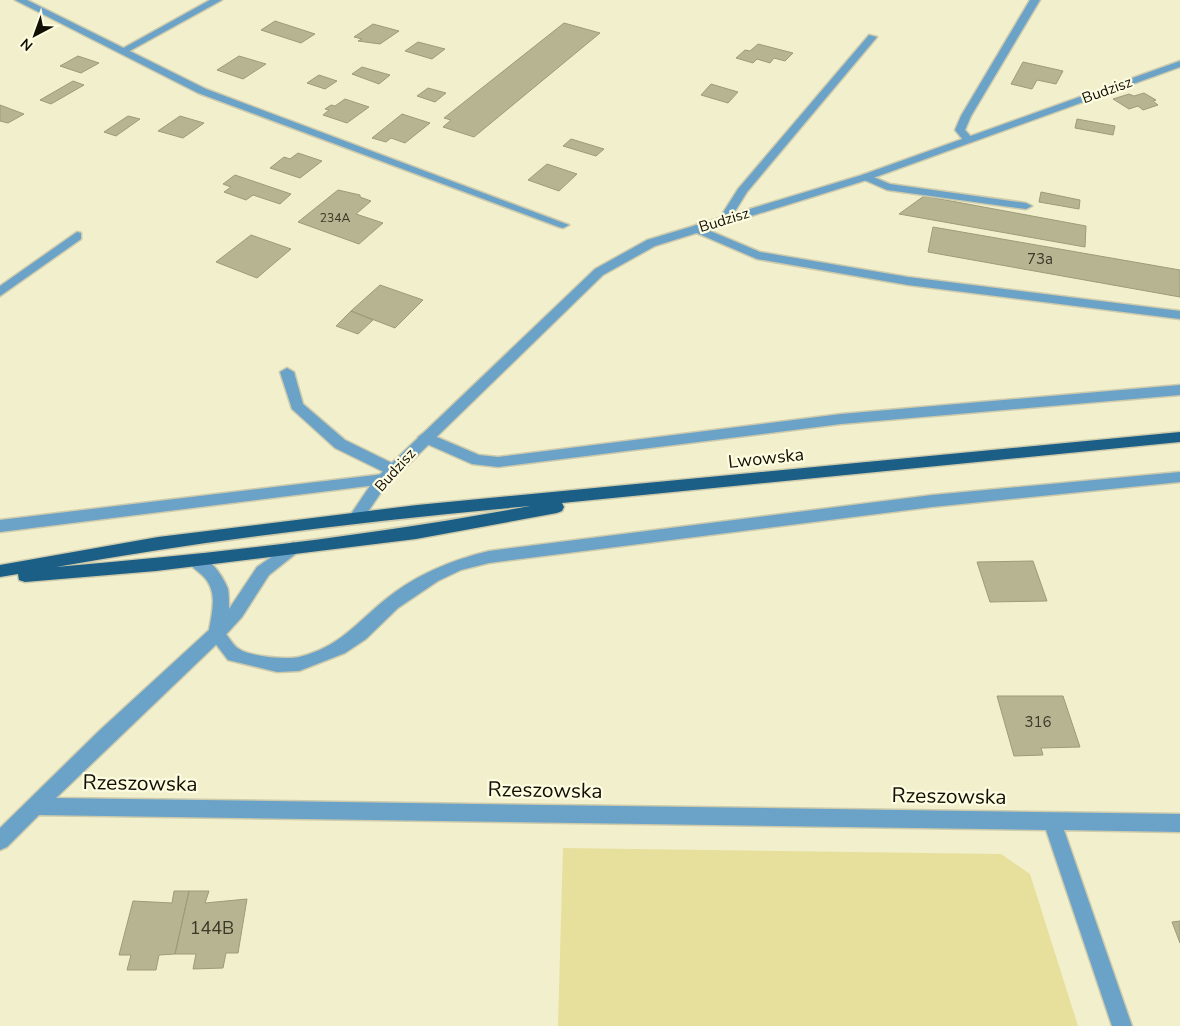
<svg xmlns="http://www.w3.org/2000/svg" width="1180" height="1026" font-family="'Nunito Sans',sans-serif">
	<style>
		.green { fill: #e7e09c }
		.building { fill: #b7b492; stroke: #9e9b7a }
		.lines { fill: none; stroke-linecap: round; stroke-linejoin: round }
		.lane-casing { stroke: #cecbac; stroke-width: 3 }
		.street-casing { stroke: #cecbac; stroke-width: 3 }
		.primary-casing { stroke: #cecbac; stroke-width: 3 }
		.lane { fill: #6ba2c8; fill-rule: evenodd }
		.street { fill: #6ba2c8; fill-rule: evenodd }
		.primary { fill: #1b5e86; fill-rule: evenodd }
		.labels { text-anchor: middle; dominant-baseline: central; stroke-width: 4.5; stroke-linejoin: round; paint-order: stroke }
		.far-number-label { font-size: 12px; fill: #3a3828 }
		.far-street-label { font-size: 15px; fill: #110f04; stroke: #fefce0 }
		.number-label { font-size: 15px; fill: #3a3828 }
		.street-label { font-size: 18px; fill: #110f04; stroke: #fefce0 }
		.near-number-label { font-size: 18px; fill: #3a3828 }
		.near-street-label { font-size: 21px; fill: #110f04; stroke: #fefce0 }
	</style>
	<rect width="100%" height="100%" fill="#f2efcc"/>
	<path class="green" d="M563 848 1001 854 1030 874 1078 1026H558Z"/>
	<path class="building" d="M275 21 315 34 301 43 261 30Z
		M564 23 600 33 474 137 443 127 451 120 444 118Z
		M373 24 399 31 380 44 358 41 362 39 354 37Z
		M418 42 445 49 432 59 405 51Z
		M758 44 793 53 785 61 774 58 770 63 757 59 753 63 736 58 745 50 750 51Z
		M78 56 99 63 81 73 60 66Z
		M239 56 266 64 243 79 217 70Z
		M1023 62 1063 71 1056 84 1037 80 1032 89 1011 84Z
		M362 67 390 75 379 84 352 74Z
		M319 75 337 81 325 89 307 83Z
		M73 81 84 85 51 104 40 100Z
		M711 84 738 92 728 103 701 95Z
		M428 88 446 93 435 102 417 96Z
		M1144 93 1156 100 1153 101 1158 105 1143 110 1138 106 1129 109 1113 99 1129 94 1134 96Z
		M345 99 369 107 347 123 323 115 329 110 325 109 331 105 335 106Z
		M0 105 24 114 8 123 0 121Z
		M402 114 430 123 405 143 391 138 386 142 372 138Z
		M128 116 140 119 116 136 104 132Z
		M180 116 204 123 183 138 158 131Z
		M1077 119 1115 126 1113 135 1075 128Z
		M571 139 604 149 596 156 563 146Z
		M298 153 322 161 300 178 270 168 284 157 290 159Z
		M547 164 577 174 559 191 528 180Z
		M235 175 291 194 280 204 253 195 246 200 224 192 231 187 223 184Z
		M338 190 360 195V197L371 201 356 214 383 223 359 244 298 222Z
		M1041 192 1080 200 1079 209 1039 202Z
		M924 196 1086 226 1085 247 899 214Z
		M933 227 1180 270V297L928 252Z
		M251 235 291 249 257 278 216 262Z
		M380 285 423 300 395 328 351 311Z
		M351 311 373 320 358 334 336 326Z
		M1033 561 1047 601 990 602 977 562Z
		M997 696H1063L1080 747 1041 748 1043 755 1014 756Z
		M174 891H189L175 954 159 955 156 970H127L131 955H119L133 901 172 903Z
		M189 891H209L205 903 247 899 238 953H226L223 968 193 969 196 954H175Z
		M1180 921V943L1172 922Z"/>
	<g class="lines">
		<g class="lane-casing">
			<path id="lane" d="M210 0H222L126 53 118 51Z
				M1030 0H1040L971 116 965 130 973 139 972 141H964L955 130 961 116Z
				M869 35 877 37 747 192 729 221H721L719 219 738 189Z
				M866 174 890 184 1026 203 1032 206 1026 209 887 190 862 179V175Z
				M696 225 760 252 908 277 1180 311V319L908 285 757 259 692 231V227Z
				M77 232 81 233V239L0 296V286Z
				M287 368 294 372 303 404 345 440 398 466 400 470 398 474H388L335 448 292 409 280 372Z
				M1180 385V395L841 424 498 467 472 464 420 441 418 437 425 432 479 455 498 457 841 414Z
				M1180 472V482L932 507 489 563 461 570 438 581 398 608 366 639 345 653 299 671 277 672 228 660 208 634 210 629C226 624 228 642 239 649 249 656 286 660 299 657 340 647 356 623 386 599 417 574 452 560 489 551L932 495Z
				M384 474 389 475 391 479 389 483 384 484 0 532V520Z"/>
		</g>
		<g class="street-casing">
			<path id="street" d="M15 0H27L206 89 569 225 563 228 559 227 198 93Z
				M1180 61V67L870 179 655 246 603 275 384 488 361 522H351L348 518 351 514 374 480 595 269 647 240 862 175Z
				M293 542 298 544 301 548 298 552 269 575 242 617 222 639 56 798 1180 814V832L1064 830 1132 1026H1112L1046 830 39 815 7 847 0 850V828L100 730 209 630C212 612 218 592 204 577 198 571 191 567 187 560L190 556C206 550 223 576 228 589 229 596 229 603 229 609L257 567Z"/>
		</g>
		<g class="primary-casing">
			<path id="primary" d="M1180 432V442L562 503 564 507 562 511 557 513 416 539 156 571 25 582 19 580 18 574 0 577V565L158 537 417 505ZM530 506C373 535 214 554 56 567 212 539 371 521 530 506Z"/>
		</g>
		<use href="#lane" class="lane"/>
		<use href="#street" class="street"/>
		<use href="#primary" class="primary"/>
	</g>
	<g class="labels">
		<g class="far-number-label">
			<text x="335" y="218">234A</text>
		</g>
		<g class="far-street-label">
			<text transform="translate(1107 90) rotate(-20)">Budzisz</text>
			<text transform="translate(724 220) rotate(-17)">Budzisz</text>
			<text transform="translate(395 470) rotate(-48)">Budzisz</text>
		</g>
		<g class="number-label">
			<text x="1040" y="259">73a</text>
			<text x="1038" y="722">316</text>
		</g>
		<g class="street-label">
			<text transform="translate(766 458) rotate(-6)">Lwowska</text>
		</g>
		<g class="near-number-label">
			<text x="212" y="928">144B</text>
		</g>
		<g class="near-street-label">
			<text transform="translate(140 783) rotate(1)">Rzeszowska</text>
			<text transform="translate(545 790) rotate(1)">Rzeszowska</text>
			<text transform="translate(949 796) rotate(1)">Rzeszowska</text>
		</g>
	</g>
	<g transform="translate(35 35) rotate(221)" stroke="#fefce0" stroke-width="4" paint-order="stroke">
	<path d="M0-4L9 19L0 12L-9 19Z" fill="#110f04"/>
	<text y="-8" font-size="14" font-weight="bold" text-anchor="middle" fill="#110f04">N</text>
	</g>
</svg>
